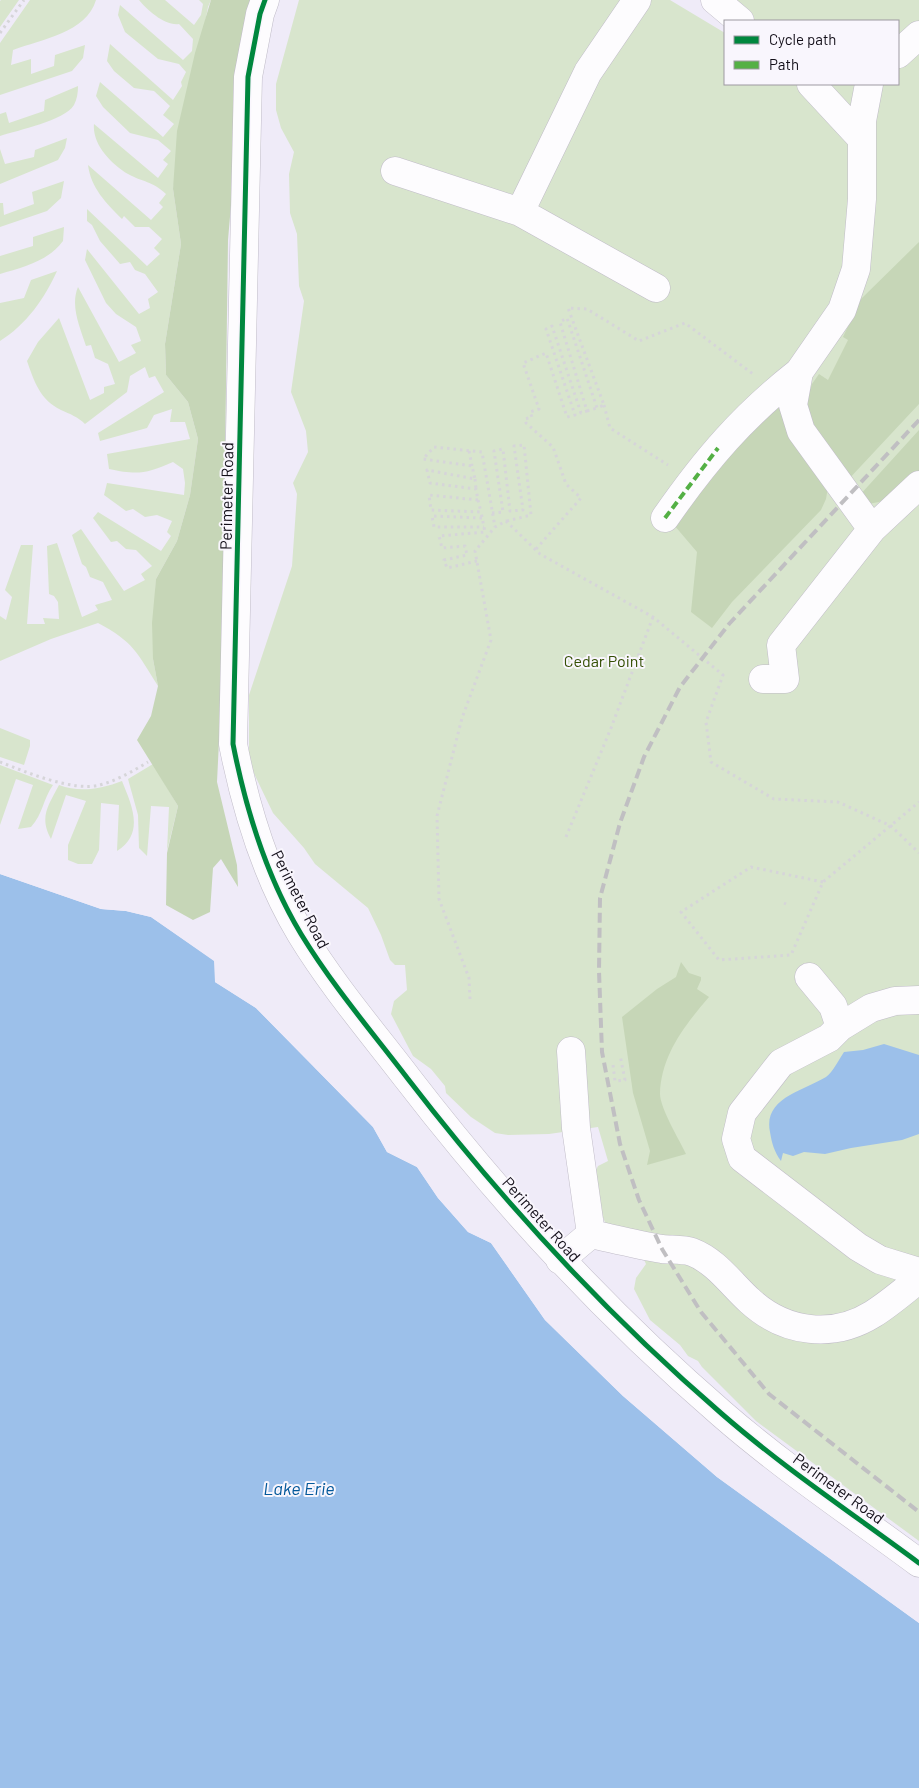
<svg xmlns="http://www.w3.org/2000/svg" width="919" height="1788" font-family="Barlow,sans-serif">
	<style>
		.green { fill: #d8e5cd }
		.forest { fill: #c6d6b7 }
		.water { fill: #9cc0ea }
		.pier { fill: #efebf8 }
		.lines { fill: none; stroke-linecap: round; stroke-linejoin: round }
		.minor-casing { stroke: #c0bcc8; stroke-width: 29 }
		.path { stroke: #d6d5d9; stroke-width: 3; stroke-dasharray: 2.5 4; stroke-linecap: butt }
		.minor { stroke: #fdfcfe; stroke-width: 28 }
		.rail { stroke: #c0bfc2; stroke-width: 4; stroke-dasharray: 10 5; stroke-linecap: butt }
		.quiet { stroke: #54b045; stroke-width: 4; stroke-dasharray: 8 4; stroke-linecap: butt }
		.cycleway-casing { stroke: #f9f6fd; stroke-width: 8 }
		.cycleway { stroke: #00873e; stroke-width: 5 }
		.labels { text-anchor: middle; dominant-baseline: central; stroke-width: 4; stroke-linejoin: round; paint-order: stroke }
		.street-label { font-size: 16px; fill: #120e18; stroke: #f9f6fd }
		.park-label { font-size: 16px; fill: #344f03; stroke: #f9f6fd }
		.water-label { font-size: 18px; font-style: italic; fill: #03589a; stroke: #f9f6fd }
	</style>
	<rect width="100%" height="100%" fill="#efebf8"/>
	<path class="green" d="M1 0H19L0 27V1Z
		M30 0H96C86 33 42 39 13 50L11 65 31 59V74L54 66 55 55 85 45 83 58 72 71 0 95V43Z
		M139 0H165L194 25 201 15 203 4 199 0H211L208 7 173 189 181 244 165 344 166 375 188 402 198 439 190 495 177 541 156 579 153 659 158 686C137 653 134 642 98 623L51 639 0 661V616L6 620 12 597 5 590 21 545H33L27 624H45L43 618 59 619 58 602 54 596 49 594 47 546 57 543 82 617 98 610 95 605 112 600 103 582 90 577 86 567 82 564 72 535 81 529 124 591 145 580 141 574 152 566 136 550 126 549 117 541 111 542 93 518 98 512 161 551 171 536 167 532 172 521 157 515 145 517 133 509 126 511 104 495 107 483 184 495 185 483 183 469 173 462C146 474 137 475 109 469L107 454 190 439 185 422H170L172 409 154 415 147 428 100 441 98 433 164 392 155 376 149 378 145 367 130 376 127 392 85 424C78 417 70 414 61 410 40 400 34 381 27 361L38 342 59 318 90 400 104 393V387L115 384 108 364 95 358 91 345 86 346C80 327 70 306 78 287L119 362 136 353 131 345 141 341 136 327 116 314 106 303 85 260 87 249 139 314 150 308 148 299 158 292 145 274 135 270 130 262 120 264 100 241 92 225 87 221V209L147 266 160 254 154 248 162 239 149 227H135L124 216 122 219C106 203 91 188 88 165L151 220 163 207 159 203 166 194C151 180 144 183 128 174 111 164 92 144 94 124L158 178 168 164 163 160 171 151 158 140 130 133 103 107 96 96 100 82 163 137 174 124 163 115 170 106 154 91 134 88 114 71 107 61 110 44 173 100 182 86 181 82 186 72 179 64 158 59 125 32 118 15 120 5 183 60 192 51 193 39 179 24C165 26 147 10 139 0Z
		M299 0H670L725 33V84H898V21H752L726 0H919V1541L756 1421 702 1367 698 1361 688 1356 680 1345 650 1320 634 1289 636 1278 646 1264 637 1244 606 1225 593 1192 592 1178 598 1166 608 1161 598 1127 549 1134 508 1135 495 1133 471 1117 446 1093 445 1086 431 1069 413 1056 391 1014 394 1001 407 990 405 965H395L390 960 381 935 368 908 315 864 304 848 273 813 249 763V695L292 566 297 494 293 483 308 452 306 431 291 392 304 301 299 286 297 234 290 213 289 174 294 152 281 128 276 110V84Z
		M78 86C78 93 77 99 74 105 64 121 18 130 0 136V114L6 112 9 123 44 111 45 100Z
		M67 138 65 148 58 160 0 184V149L5 164 34 157 35 150Z
		M64 181 61 198 47 211 0 227V203H3L4 215 34 204 32 192Z
		M64 227 63 241C47 262 23 267 0 274V256L33 246V237Z
		M57 271C45 298 26 325 0 341V303L24 298 31 280Z
		M0 728 30 740V746L24 765 0 757Z
		M153 764 178 806 167 851 169 807 151 806 147 856 139 848 138 815 128 779Z
		M0 765 53 785C43 799 43 814 31 827L18 829 33 785 16 779 0 825Z
		M122 781C132 806 145 833 117 851L119 805 101 803 99 850 92 864H78L68 860V845L86 801 66 795 51 839C39 817 48 806 59 785 80 793 101 789 122 781Z"/>
	<path class="forest" d="M211 0H251L248 7 228 240 222 680 217 782 237 865 238 887 221 859 213 868 210 912 193 920 166 905 167 853 178 806 137 740 151 716 158 686 153 659 152 623 156 579 177 541 190 495 198 439 188 402 166 375 165 344 181 244 173 189 177 131 195 53Z
		M919 242V404L847 481 811 423 804 407 812 384 819 374 828 380 848 340 843 337 861 299Z
		M780 402 828 487 826 499 821 510 732 602 712 628 691 612 697 552 674 525 683 502Z
		M919 430V474L890 496 879 502 868 504 859 496Z
		M681 962 689 973 701 977V980L697 989 709 997C685 1025 661 1055 660 1094 660 1108 680 1141 686 1154L647 1165 650 1151 633 1093 622 1017 657 989 676 977Z"/>
	<path class="water" d="M0 874 101 909 126 911 151 917 215 961V982L256 1008 373 1127 387 1152 417 1167 438 1198 468 1232 491 1243 545 1320 623 1396 717 1477 919 1623V1788H0Z
		M884 1044 919 1055V1134L902 1140 851 1148 825 1154 804 1152 793 1156 783 1153 781 1161C774 1151 772 1144 770 1132 763 1098 803 1091 826 1077 833 1072 839 1059 844 1052L863 1050Z"/>
	<path class="pier" d="M0 872 101 906 127 908 152 915 216 959 218 981 257 1006 374 1125 389 1150 419 1166 440 1196 470 1230 493 1242 547 1318 624 1394 719 1475 919 1620V1623L717 1477 623 1396 545 1320 491 1243 468 1232 438 1198 417 1167 387 1152 373 1127 256 1008 215 982 214 961 151 917 126 911 101 909 0 874Z"/>
	<g class="lines">
		<g class="minor-casing">
			<path id="minor" d="M265 0 260 14 248 77 233 744C246 810 266 876 301 934 332 985 372 1032 408 1079 502 1201 606 1314 722 1414 784 1468 853 1514 919 1563
				M715 0 740 21
				M898 54 919 35
				M811 84 862 139
				M869 84 862 121V199L856 269 842 310 799 372 793 405 801 431 872 529
				M395 171 520 212 656 288
				M520 212 588 72 637 0
				M665 518C706 459 743 416 799 372
				M763 679H785L781 645 872 529 919 485
				M809 977 833 1006 840 1027
				M919 1000 895 1001 871 1008 840 1027 829 1038 781 1063 742 1113 736 1139 742 1158 858 1247 880 1260 919 1272
				M571 1051 576 1128 591 1234
				M560 1260 591 1234C614 1239 638 1245 662 1249 671 1250 683 1249 692 1252 716 1261 732 1285 750 1301 785 1333 833 1339 873 1314 889 1304 904 1291 919 1279"/>
		</g>
		<path class="path" d="M0 33 24 0
			M604 405 610 428 668 465
			M587 411 597 408
			M469 451 472 466
			M475 479 476 489
			M478 500 481 512
			M492 513 503 512 494 451 503 449 510 511 523 510 514 446 524 445 531 515 507 521
			M482 518 432 516 434 527H484
			M536 549 581 498 566 484 553 447 526 423 525 419 532 417 530 412 539 409 523 363 546 353 567 417 575 415 546 329 552 326 581 413 587 411 560 322 567 318 597 408 604 405 568 308 587 309 639 341 685 323 753 374
			M477 561 447 568 444 560 467 555 465 546 442 548 439 536 485 532 481 512 431 510 429 495 478 500 476 489 430 483 427 470 475 479 472 466 423 459 434 447 482 452 495 527
			M0 762C26 772 73 792 100 785 118 780 133 771 148 762
			M566 837 611 728 653 617
			M823 882 751 867 681 912 719 960 791 955 823 882 919 802
			M784 903 786 904
			M470 999 469 978 439 899 437 816 462 718 491 640 475 551 495 527 506 521 540 554 653 617 723 675 706 722 711 762 774 799 838 802 891 826 919 853
			M613 1065 615 1081 625 1080 620 1055"/>
		<use href="#minor" class="minor"/>
		<path class="rail" d="M919 420 729 624 680 687 644 757 620 823 600 898 599 971 602 1052 620 1144 639 1200 662 1249 701 1312 769 1394 919 1512"/>
		<path class="quiet" d="M665 518 718 448"/>
		<g class="cycleway-casing">
			<path id="cycleway" d="M265 0 260 14 248 77 233 744C246 810 266 876 301 934 332 985 372 1032 408 1079 502 1201 606 1314 722 1414 784 1468 853 1514 919 1563"/>
		</g>
		<use href="#cycleway" class="cycleway"/>
	</g>
	<g class="labels">
		<g class="street-label">
			<text transform="translate(226 496) rotate(-89)">Perimeter Road</text>
			<text transform="translate(301 899) rotate(63)">Perimeter Road</text>
			<text transform="translate(542 1219) rotate(48)">Perimeter Road</text>
			<text transform="translate(839 1488) rotate(36)">Perimeter Road</text>
		</g>
		<g class="park-label">
			<text x="604" y="660">Cedar Point</text>
		</g>
		<g class="water-label">
			<text x="299" y="1488">Lake Erie</text>
		</g>
	</g>
	<rect x="724" y="20" width="175" height="65" fill="#f9f6fd" stroke="#9d99a1"/>
	<rect x="734" y="36" width="25" height="8" fill="#00873e" stroke="#9d99a1"/>
	<text x="769" y="45" font-size="15" fill="#120e18">Cycle path</text>
	<rect x="734" y="61" width="25" height="8" fill="#54b045" stroke="#9d99a1"/>
	<text x="769" y="70" font-size="15" fill="#120e18">Path</text>
</svg>
